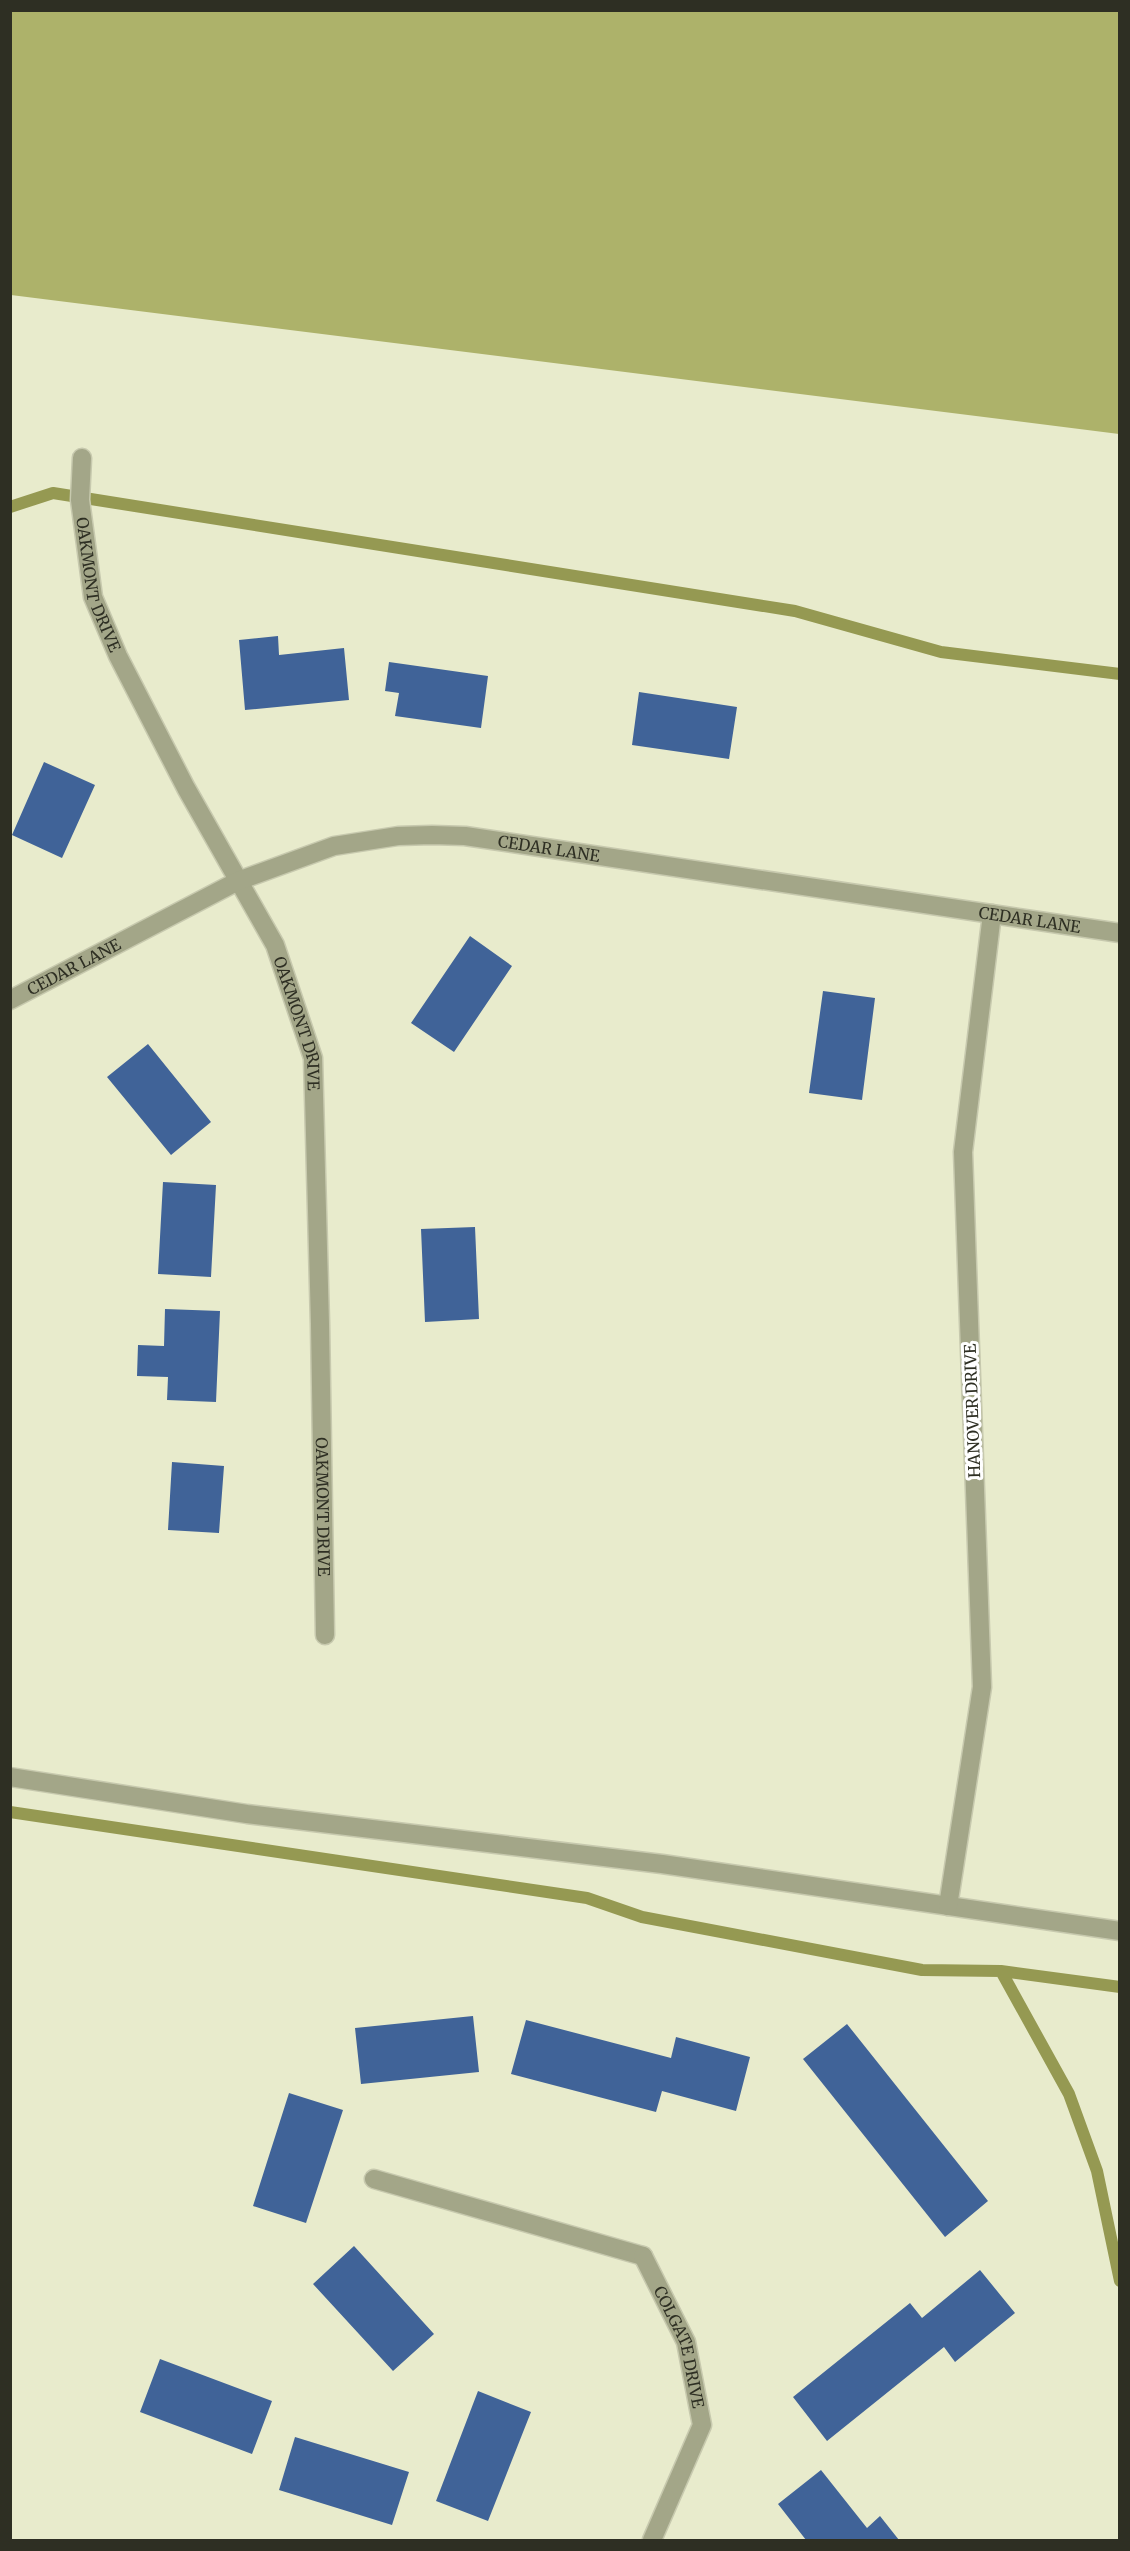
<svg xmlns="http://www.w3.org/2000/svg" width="1130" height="2551" font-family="Merriweather,serif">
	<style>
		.forest { fill: #adb26a }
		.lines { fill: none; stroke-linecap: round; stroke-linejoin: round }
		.stream { stroke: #959952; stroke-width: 12 }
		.building { fill: #406398 }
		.lane-casing { stroke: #c7c9ae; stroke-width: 21 }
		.street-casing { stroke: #c7c9ae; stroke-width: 21 }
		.lane { stroke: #a3a688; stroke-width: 18 }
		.street { stroke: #a3a688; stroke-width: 18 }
		.labels { text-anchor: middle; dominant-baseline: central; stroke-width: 6; stroke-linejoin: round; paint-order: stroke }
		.street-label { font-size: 16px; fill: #2e2f23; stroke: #fff }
	</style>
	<rect width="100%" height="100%" fill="#e8ebcc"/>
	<path class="forest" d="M11 10 1119 11V434L11 295Z"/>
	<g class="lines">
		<path class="stream" d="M10 507 53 493 795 611 941 652 1120 674
			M10 1812 587 1898 642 1917 922 1970 1001 1971 1120 1987
			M1001 1971 1069 2094 1097 2171 1120 2281"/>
	</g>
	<path class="building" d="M278 636 279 655 344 648 349 700 245 710 239 640Z
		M389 662 488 676 481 728 395 716 399 693 385 691Z
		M639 692 737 707 729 759 632 745Z
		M44 762 95 785 62 858 12 835Z
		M470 936 512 966 454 1052 411 1023Z
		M823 991 875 998 862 1100 809 1093Z
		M148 1044 211 1122 171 1155 107 1077Z
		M163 1182 216 1185 211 1277 158 1274Z
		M475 1227 479 1319 425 1322 421 1229Z
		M165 1309 220 1311 216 1402 167 1400 168 1377 137 1376 138 1345 164 1346Z
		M172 1462 224 1466 219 1533 168 1530Z
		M473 2016 479 2072 361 2084 355 2028Z
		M526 2020 671 2058 676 2037 750 2057 736 2111 662 2091 656 2112 511 2074Z
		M847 2024 988 2201 945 2237 803 2059Z
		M289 2093 343 2110 306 2223 253 2206Z
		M354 2246 434 2334 393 2371 313 2284Z
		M980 2270 1015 2313 955 2362 944 2347 827 2441 793 2397 910 2303 922 2318Z
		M160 2359 272 2401 252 2454 140 2412Z
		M478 2391 531 2412 488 2521 436 2501Z
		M295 2437 409 2472 392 2525 279 2490Z
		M821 2470 867 2528 880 2516 899 2540H806L778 2504Z"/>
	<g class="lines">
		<g class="lane-casing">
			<path id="lane" d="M10 1777 247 1814 662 1864 1120 1931
				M374 2179 643 2256"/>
		</g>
		<g class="street-casing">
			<g id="street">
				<path id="s1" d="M82 458 80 500 93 597 118 656 186 788 275 945 313 1058 320 1324 325 1635"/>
				<path id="s2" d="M10 1000 238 881 334 846 398 836 432 835 465 836 1120 933"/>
				<path d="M948 1906 982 1687 963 1152 992 914"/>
				<path id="s3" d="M643 2256 686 2342 702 2425 652 2540"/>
			</g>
		</g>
		<use href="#lane" class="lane"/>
		<use href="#street" class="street"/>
	</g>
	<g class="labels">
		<g class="street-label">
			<text stroke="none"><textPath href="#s1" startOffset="129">OAKMONT DRIVE</textPath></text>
			<text stroke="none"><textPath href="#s2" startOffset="576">CEDAR LANE</textPath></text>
			<text stroke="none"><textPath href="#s2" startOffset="1062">CEDAR LANE</textPath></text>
			<text stroke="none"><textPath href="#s2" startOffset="72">CEDAR LANE</textPath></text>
			<text stroke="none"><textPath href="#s1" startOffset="615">OAKMONT DRIVE</textPath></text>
			<text transform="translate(972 1411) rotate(-92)">HANOVER DRIVE</text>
			<text stroke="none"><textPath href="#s1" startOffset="1101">OAKMONT DRIVE</textPath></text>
			<text stroke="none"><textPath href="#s3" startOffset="99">COLGATE DRIVE</textPath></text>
		</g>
	</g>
	<rect width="1130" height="2551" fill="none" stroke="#2e2f23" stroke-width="24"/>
</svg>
